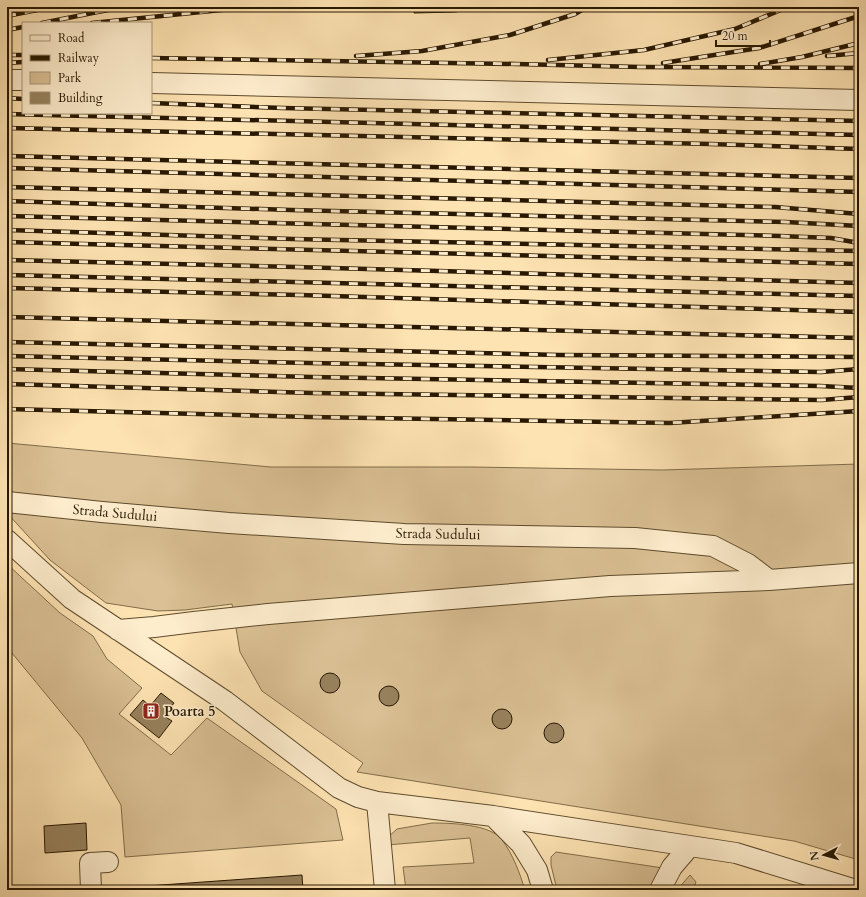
<svg xmlns="http://www.w3.org/2000/svg" width="866" height="897" font-family="Cardo,serif">
	<style>
		.green { fill: #dac094; stroke: #816c4a }
		.building { fill: #97825d; stroke: #281801 }
		.lines { fill: none; stroke-linecap: round; stroke-linejoin: round }
		.minor-casing { stroke: #5e4b2d; stroke-width: 22 }
		.minor { stroke: #feedcd; stroke-width: 20 }
		.rail-casing { stroke: #281801; stroke-width: 4.5 }
		.rail { stroke: #feedcd; stroke-width: 3; stroke-dasharray: 9; stroke-linecap: butt }
		.labels { text-anchor: middle; dominant-baseline: central; stroke-width: 3; stroke-linejoin: round; paint-order: stroke }
		.street-label { font-size: 14px; fill: #281801; stroke: #feedcd }
		.poi-label { font-size: 14px; font-weight: bold; fill: #281801; stroke: #feedcd; text-anchor: start }
	</style>
	<rect width="100%" height="100%" fill="#fee3b2"/>
	<filter id="stains"><feTurbulence type="fractalNoise" baseFrequency=".005" numOctaves="4"/><feColorMatrix values="0 0 0 0 .2 0 0 0 0 .09 0 0 0 0 .02 0 0 0 .5 -.17"/></filter>
	<radialGradient id="worn" r=".72"><stop offset=".6" stop-color="#630" stop-opacity="0"/><stop offset="1" stop-color="#630" stop-opacity=".3"/></radialGradient>
	<path class="green" d="M7 443 271 467H471L662 470 859 464V860L794 841 357 772 363 763 262 691 240 652 232 604 185 610 158 611 106 603 50 560 7 513Z
		M7 564 60 613 93 636 107 659 142 688 119 714 171 755 207 718 336 809 343 840 125 857 121 805 82 738 7 647Z
		M432 823C450 823 491 824 502 840 513 854 520 874 525 890H406L403 867 474 863 470 838 387 845 386 839 397 829Z
		M556 852 663 868 664 872 647 890H605L571 887 570 890H557L551 865V857Z
		M690 875 696 882 693 890H677Z"/>
	<path class="building" d="M414 7H489L455 12 414 13Z
		M320 683a10 10 0 1 1 20 0a10 10 0 1 1-20 0Z
		M379 696a10 10 0 1 1 20 0a10 10 0 1 1-20 0Z
		M161 693 174 703 164 716 172 721 159 738 130 715 143 700 150 706Z
		M492 719a10 10 0 1 1 20 0a10 10 0 1 1-20 0Z
		M544 733a10 10 0 1 1 20 0a10 10 0 1 1-20 0Z
		M86 823 87 850 45 853 44 826Z
		M302 875 303 890H119V888Z"/>
	<g class="lines">
		<g class="minor-casing">
			<path id="minor" d="M7 80H23
				M151 83 859 100
				M7 502 102 512 229 523 404 534 635 538 713 546 748 564 769 580 859 573
				M7 540 72 599 225 701 339 788 358 797 377 802 493 816 736 853 856 890
				M118 630 154 627 194 622 268 614 610 586 769 580
				M377 802 385 890
				M493 816 521 844 537 870 543 890
				M91 890 90 863 108 862
				M660 890 672 867 690 846"/>
		</g>
		<use href="#minor" class="minor"/>
		<g class="rail-casing">
			<path id="rail" d="M7 10 15 7
				M7 16 52 7
				M42 23 123 7
				M92 23 251 7
				M7 30 23 27
				M7 55H23
				M356 56 422 51 510 35 575 14 587 7
				M827 56 859 53
				M151 58 516 64 640 67 859 68
				M548 60 644 50 735 29 788 7
				M7 63 23 62
				M663 63 759 48 859 16
				M760 64 802 57 859 43
				M7 98 23 99
				M151 103 283 108 859 121
				M7 114 859 135
				M7 128 710 144 859 149
				M7 156 859 178
				M7 168 859 192
				M7 187 775 207 859 214
				M7 201 291 210 786 222 859 226
				M7 216 780 236 831 238 859 243
				M7 230 292 239 859 251
				M7 242 859 264
				M7 260 296 267 859 283
				M7 275 859 296
				M7 288 300 295 859 312
				M7 317 859 338
				M7 342 559 355 859 357
				M7 356 309 363 821 372 859 369
				M7 369 311 377 820 386 859 388
				M7 384 312 393 822 400 859 397
				M7 409 310 417 670 423 859 411"/>
		</g>
		<use href="#rail" class="rail"/>
	</g>
	<defs>
		<g id="building-square" transform="scale(0.9)"><rect x="-9" y="-9" width="18" height="18" rx="4" fill="#8f2418" stroke="#feedcd"/><path d="M-4-6H4V6H1V3H-1V6H-4ZM-2.5-4.3h1.7v1.8h-1.7ZM.8-4.3h1.7v1.8H.8ZM-2.5-1h1.7V.8h-1.7ZM.8-1h1.7V.8H.8Z" fill="#fff"/></g>
	</defs>
	<g fill-rule="evenodd">
		<use href="#building-square" x="151" y="711"/>
	</g>
	<g class="labels">
		<g class="street-label">
			<text transform="translate(115 513) rotate(5)">Strada Sudului</text>
			<text transform="translate(438 534) rotate(1)">Strada Sudului</text>
		</g>
		<g class="poi-label">
			<text x="164" y="711">Poarta 5</text>
		</g>
	</g>
	<rect width="866" height="897" fill="none" stroke="#fee3b2" stroke-width="24"/>
	<rect x="8" y="8" width="850" height="881" fill="none" stroke="#281801" stroke-width="2"/>
	<rect x="12" y="12" width="842" height="873" fill="none" stroke="#281801"/>
	<rect x="22" y="22" width="130" height="92" fill="#feedcd" stroke="#a8987b"/>
	<rect x="30" y="35" width="20" height="6" fill="#feedcd" stroke="#a8987b"/>
	<text x="58" y="42" font-size="12" fill="#281801">Road</text>
	<rect x="30" y="55" width="20" height="6" fill="#281801" stroke="#a8987b"/>
	<text x="58" y="62" font-size="12" fill="#281801">Railway</text>
	<rect x="30" y="72" width="20" height="12" fill="#dac094" stroke="#a8987b"/>
	<text x="58" y="82" font-size="12" fill="#281801">Park</text>
	<rect x="30" y="92" width="20" height="12" fill="#97825d" stroke="#a8987b"/>
	<text x="58" y="102" font-size="12" fill="#281801">Building</text>
	<g transform="translate(824 855) rotate(264)" stroke="#feedcd" stroke-width="3" paint-order="stroke">
	<path d="M0-3L7 15L0 10L-7 15Z" fill="#281801"/>
	<text y="-6" font-size="11" font-weight="bold" text-anchor="middle" fill="#281801">N</text>
	</g>
	<path d="M716 40v6h54v-6" fill="none" stroke="#281801" stroke-width="2"/>
	<text x="722" y="40" font-size="12" fill="#281801" stroke="#feedcd" stroke-width="3" paint-order="stroke">20 m</text>
	<rect width="100%" height="100%" filter="url(#stains)"/>
	<rect width="100%" height="100%" fill="url(#worn)"/>
</svg>
